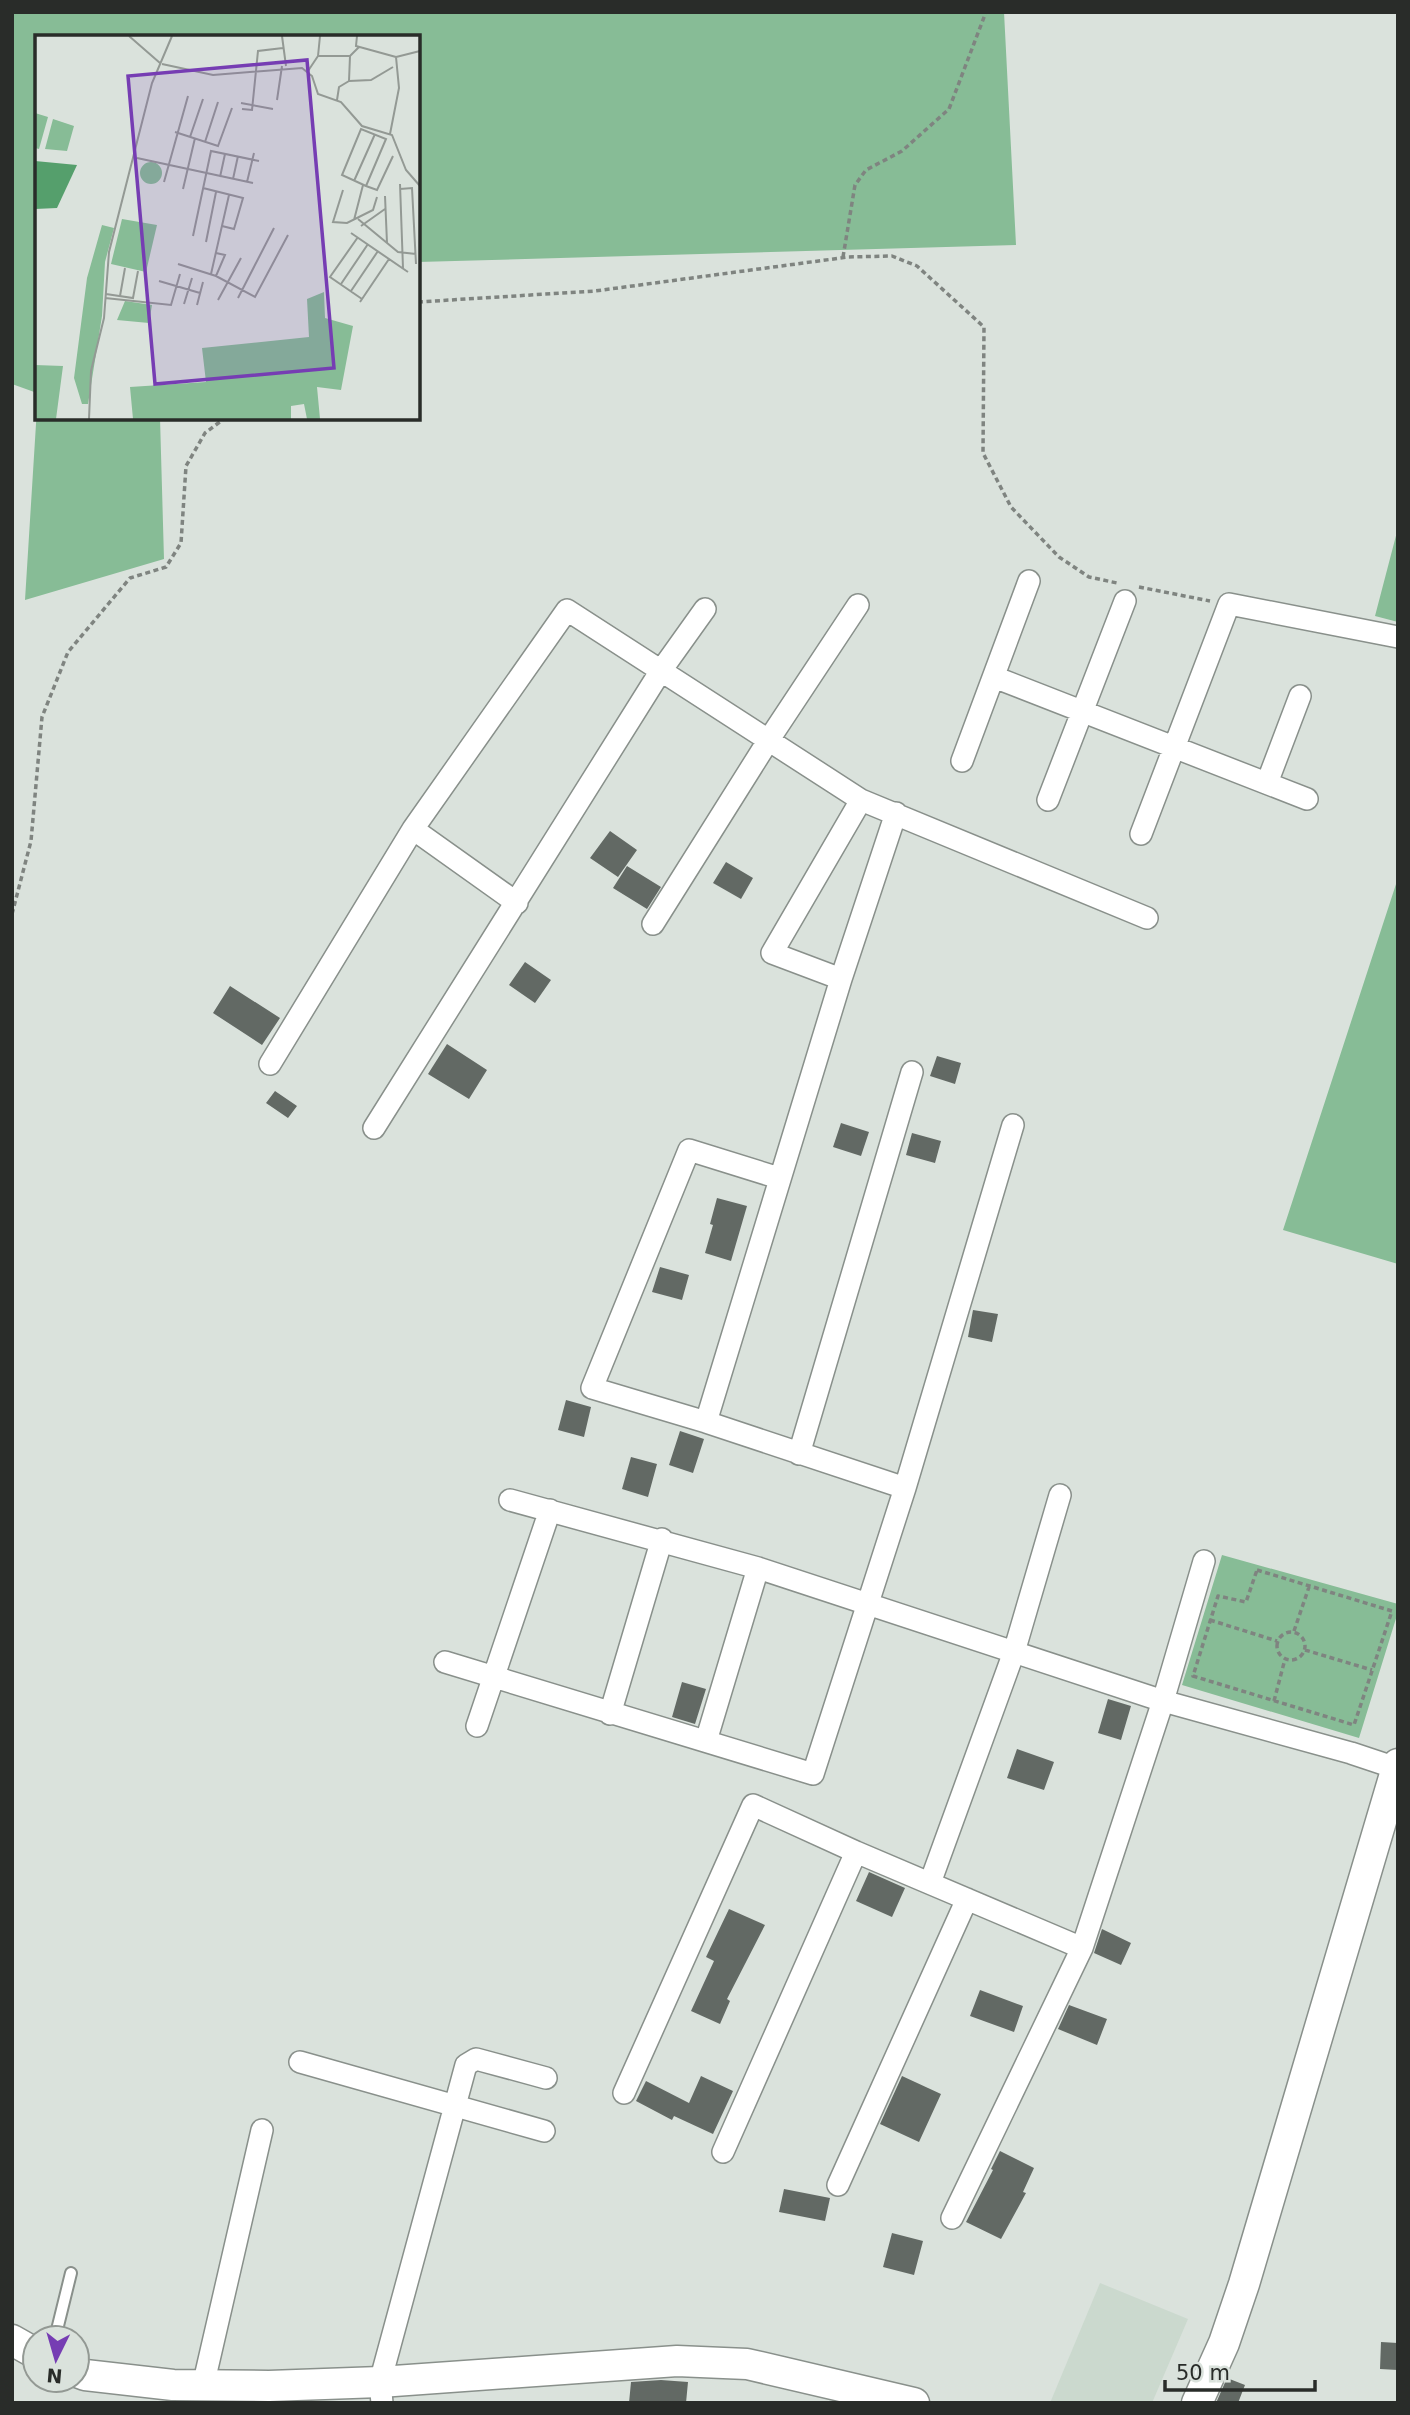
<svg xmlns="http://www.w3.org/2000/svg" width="1410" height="2415" font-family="'DejaVu Sans',sans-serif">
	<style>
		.built { fill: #cbd9ce }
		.green { fill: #87bc96 }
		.building { fill: #626964 }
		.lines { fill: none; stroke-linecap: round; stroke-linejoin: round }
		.lane-casing { stroke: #89908b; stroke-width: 14 }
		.street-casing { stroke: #89908b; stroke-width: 24 }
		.secondary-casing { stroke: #89908b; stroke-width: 33 }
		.path { stroke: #7f8480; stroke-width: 3.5; stroke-dasharray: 5 3.5; stroke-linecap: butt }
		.lane { stroke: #fff; stroke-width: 10 }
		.street { stroke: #fff; stroke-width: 21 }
		.secondary { stroke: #fff; stroke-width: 30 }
		.inset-road { fill: none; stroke: #939994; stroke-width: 2 }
		.view { fill: #763db3; fill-opacity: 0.15; stroke: #763db3; stroke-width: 3.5 }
		.inset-edge { fill: none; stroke: #292c29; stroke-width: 3.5 }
	</style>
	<rect width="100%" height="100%" fill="#dae2dc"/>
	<path class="built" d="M1100 2283 1188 2319 1152 2403H1050Z"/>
	<path class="green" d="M12 12H1004L1016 245 418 262V37H37V393L12 384Z
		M37 408V418H160L164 559 25 600Z
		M1398 528V622L1375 616Z
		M1398 878V1264L1283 1230Z
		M1222 1555 1398 1604V1612L1359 1738 1182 1685Z"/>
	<path class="building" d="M610 831 637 850 618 877 590 858Z
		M726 862 753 878 741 899 713 883Z
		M627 866 661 887 647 909 613 888Z
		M525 962 551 980 535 1003 509 985Z
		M230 986 280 1018 262 1045 213 1013Z
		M447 1044 487 1070 469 1099 428 1074Z
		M937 1056 961 1063 955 1084 930 1076Z
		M275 1091 297 1106 288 1118 266 1103Z
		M841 1123 869 1132 861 1156 833 1147Z
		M912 1133 941 1141 935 1163 906 1155Z
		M717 1198 747 1206 731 1261 705 1253 713 1225 710 1224Z
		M660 1267 689 1275 682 1300 652 1292Z
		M973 1310 998 1314 992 1342 968 1337Z
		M566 1400 591 1407 584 1437 558 1430Z
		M680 1431 704 1439 693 1473 669 1465Z
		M631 1457 657 1464 648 1497 622 1489Z
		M682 1682 706 1689 695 1724 672 1717Z
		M1108 1699 1131 1706 1121 1740 1098 1733Z
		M1017 1749 1054 1762 1044 1790 1007 1778Z
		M869 1872 905 1888 892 1917 856 1901Z
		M729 1909 765 1925 727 1999 730 2001 720 2024 691 2011 714 1961 706 1957Z
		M1102 1929 1131 1943 1121 1965 1094 1953Z
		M980 1990 1023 2006 1014 2032 970 2016Z
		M1069 2005 1107 2019 1097 2045 1058 2029Z
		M701 2076 733 2091 713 2134 674 2116 672 2120 636 2101 646 2081 689 2103Z
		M902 2076 941 2094 919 2142 880 2124Z
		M1000 2151 1034 2168 1023 2192 1026 2193 1001 2239 966 2222 993 2170 991 2169Z
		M784 2189 830 2198 825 2221 779 2212Z
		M892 2233 923 2241 914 2275 883 2267Z
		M1381 2342 1398 2343V2370L1380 2369Z
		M1227 2378 1245 2385 1238 2403H1216Z
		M661 2380 688 2382 686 2403H629L631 2382Z"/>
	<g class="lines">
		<g class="lane-casing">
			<path id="lane" d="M55 2338 71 2273"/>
		</g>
		<g class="street-casing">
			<path id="street" d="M994 677 1307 799
				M962 761 1029 581
				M1267 783 1300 696
				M1048 800 1125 601
				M413 829 517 903
				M1141 834 1229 604 1398 637
				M653 924 768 741 858 605
				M841 979 772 953 861 800
				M270 1064 413 829 567 610 861 800 1147 918
				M374 1128 660 672 705 609
				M779 1178 689 1150 592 1388 706 1422 905 1488
				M706 1422 841 979 896 813
				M799 1454 912 1072
				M510 1500 758 1568 1163 1701 1351 1753 1396 1768
				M445 1662 813 1774 905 1488 1013 1125
				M610 1714 662 1539
				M477 1726 550 1510
				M706 1741 758 1568
				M930 1883 1014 1652 1060 1495
				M300 2062 544 2131
				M624 2093 753 1805 856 1852 1082 1948
				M723 2152 856 1852
				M838 2185 967 1899
				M952 2218 1082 1948 1163 1701 1204 1561
				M203 2386 262 2130
				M382 2403 380 2382 466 2065 476 2059 546 2078"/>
		</g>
		<g class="secondary-casing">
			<path id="secondary" d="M12 2340 35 2353
				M77 2372 85 2375 173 2385 269 2386 380 2382 677 2361 747 2364 914 2403
				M1197 2403 1224 2343 1244 2284 1398 1764"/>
		</g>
		<path class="path" d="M843 257 855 185 866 170 902 151 949 109 986 12
			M418 302 595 291 848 257 892 256 917 266 984 327 983 453 1011 507 1059 557 1089 577 1117 583
			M1139 587 1210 601
			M12 914 31 841 42 717 68 652 130 578 166 567 181 543 186 466 205 433 225 418
			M1257 1570 1392 1611 1354 1725 1193 1676 1218 1596 1246 1602Z
			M1210 1620 1277 1641
			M1294 1631 1309 1587
			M1277 1646a14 14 0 1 1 28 0a14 14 0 1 1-28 0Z
			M1305 1650 1372 1670
			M1274 1701 1285 1659"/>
		<use href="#lane" class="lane"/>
		<use href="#street" class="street"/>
		<use href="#secondary" class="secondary"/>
	</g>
	<g transform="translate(35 35)">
		<rect width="385" height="385" fill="#dae2dc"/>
		<path d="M0 78 13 82 4 114 0 113ZM18 84 39 91 32 116 10 114ZM105 138a11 11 0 1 1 22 0a11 11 0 1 1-22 0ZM87 184 122 190 111 237 76 229ZM67 190 79 193 70 227 67 281 53 369H47L39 343 52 243ZM289 257 290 283 318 291 306 355 282 352 285 384H272L269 369 256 371V384H98L95 352 171 347 167 313 274 302 272 264ZM90 266 117 270 114 288 82 285ZM0 330 28 331 21 384H0Z" fill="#87bc96"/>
		<path d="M0 126 42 130 22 173 0 174Z" fill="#559f6c"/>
		<path class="inset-road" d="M94 1 125 28M247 1 251 31M322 1 321 11 361 22M283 21H315L324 12M127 29 178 40 267 33 277 41 283 59 306 67 327 91 357 100 371 135 385 151M273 36 283 21 285 1M314 46 336 45 358 32M242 65 247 31M302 65 304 52 314 46 315 21M206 68 238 74M207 74 217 75 223 16 248 13M140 97 183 111 197 73M355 99 364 53 361 22 385 16M155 102 168 64M170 107 183 67M102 123 218 148M185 142 190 119M198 144 203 121M319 146 340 99M129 147 153 61M212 147 219 118M365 149 368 233M331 151 351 104 326 94 307 140 331 151 342 155 358 121M168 153 208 163 199 194 187 191M148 154 160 103M365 154 377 153 381 229M308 155 298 187 312 188 338 175 342 162M350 161 352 208M323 184 363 217 381 219M319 185 328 150M326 191 350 174M316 198 373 237M158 201 176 116 224 126M323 202 295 242 327 264M171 207 181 157M143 229 181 241 220 262 253 200M176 239 194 160M181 241 190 220 181 218M124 246 165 258M306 249 333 209M316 256 343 216M71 259 98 263 103 236M85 261 90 233M70 263 136 270 145 239M203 263 239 193M183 265 206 223M325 267 354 224M149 269 157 243M162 270 168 247M54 384 56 336 69 283 74 217 117 48 137 1"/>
		<path class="view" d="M272 25 299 333 120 349 93 41Z"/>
		<rect width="385" height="385" class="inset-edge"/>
	</g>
	<rect width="1410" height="2415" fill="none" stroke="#292c29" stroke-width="28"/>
	<g transform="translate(56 2359) rotate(185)"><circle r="33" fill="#dae2dc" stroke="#939994" stroke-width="2"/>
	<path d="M0-5L12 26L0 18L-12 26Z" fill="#763db3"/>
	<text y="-10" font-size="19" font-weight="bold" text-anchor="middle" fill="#292c29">N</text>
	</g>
	<path d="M1165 2380v10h150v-10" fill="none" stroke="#292c29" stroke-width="3.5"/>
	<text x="1176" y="2380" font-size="21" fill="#292c29" stroke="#dae2dc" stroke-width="5" paint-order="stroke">50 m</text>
</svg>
